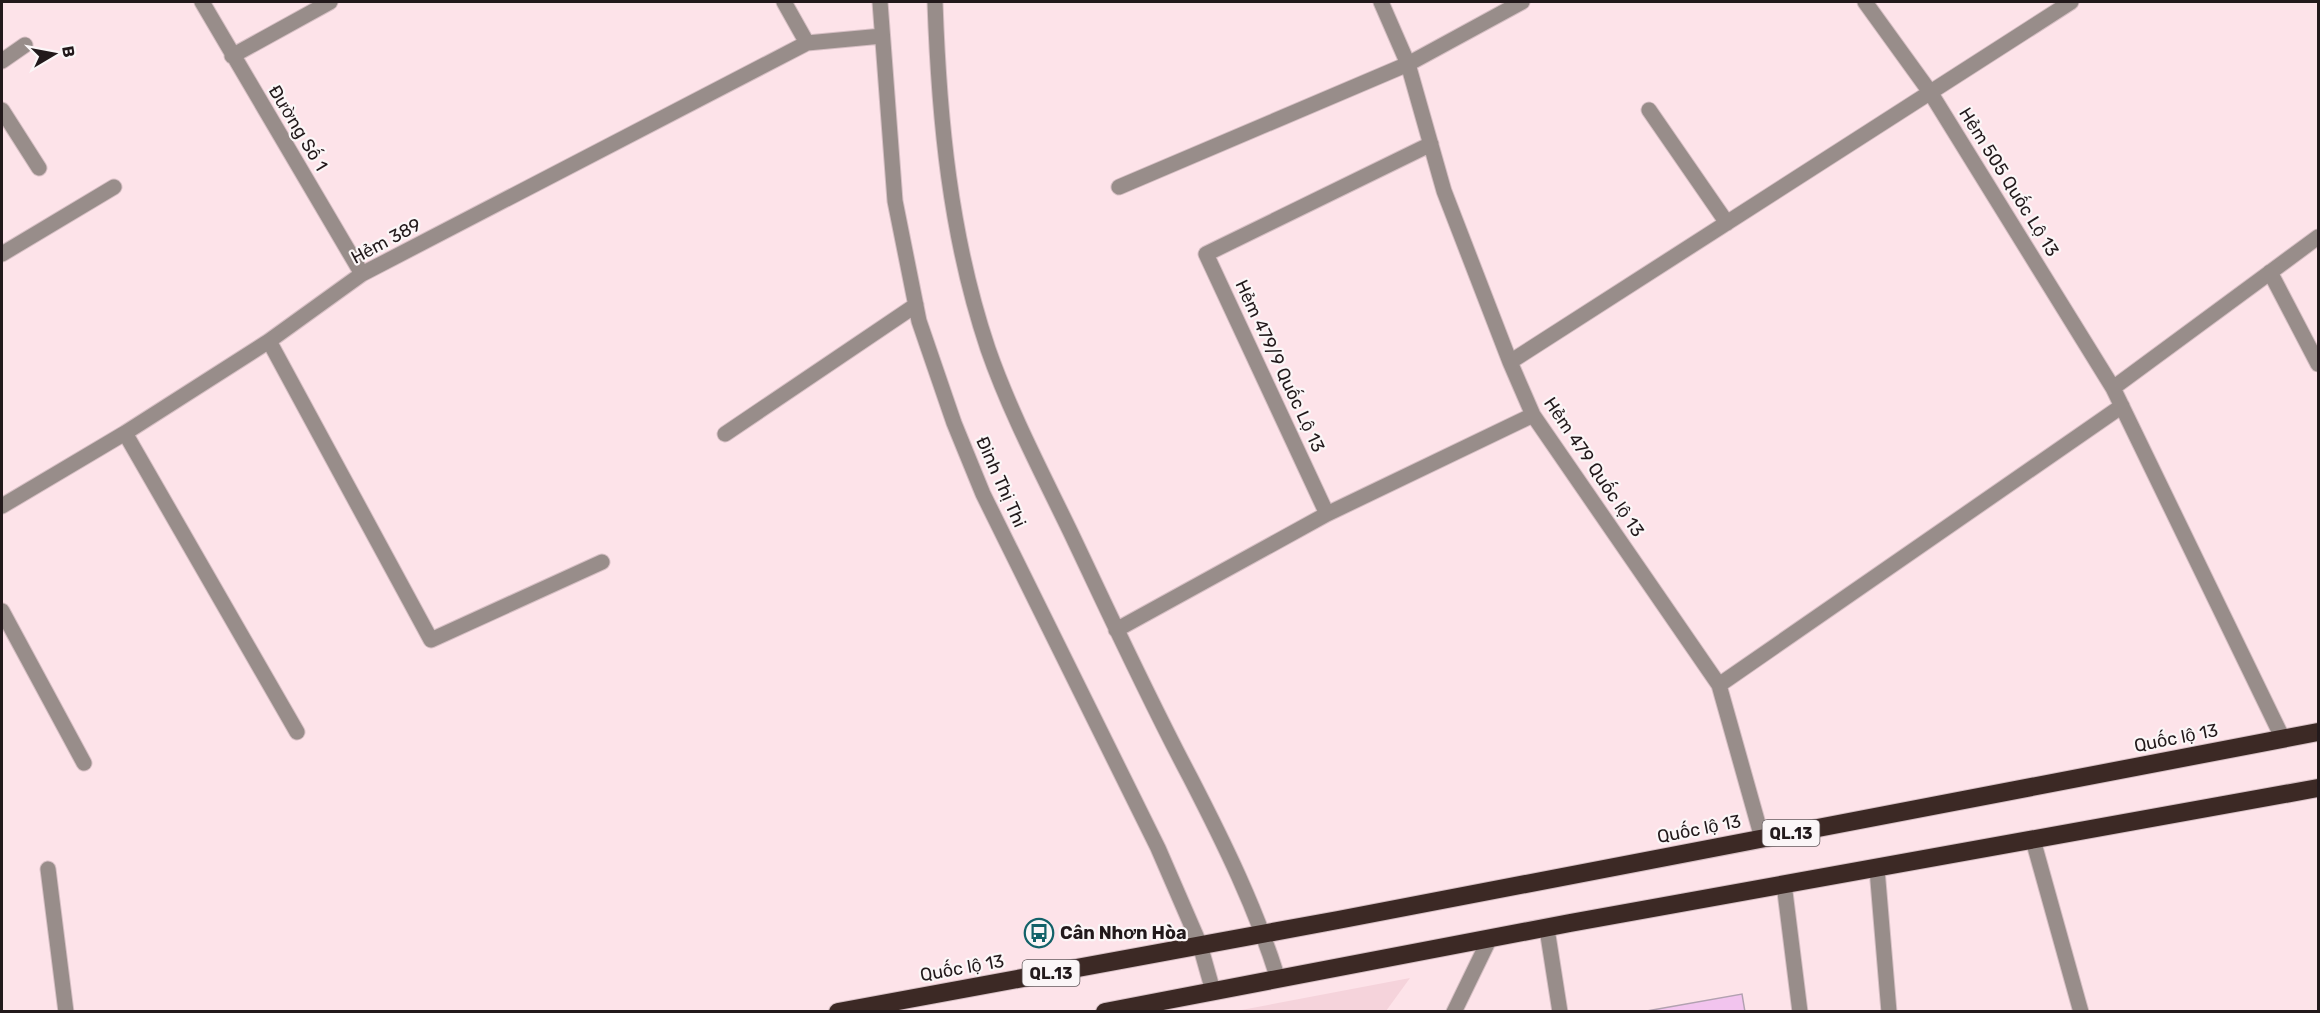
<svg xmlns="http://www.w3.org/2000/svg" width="2320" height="1013" font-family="Rubik,sans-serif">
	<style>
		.built { fill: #f5d3db }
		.building { fill: #f2c4ee; stroke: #b2a1b0; stroke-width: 1.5 }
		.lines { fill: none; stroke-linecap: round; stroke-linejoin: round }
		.minor-casing { stroke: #d6bfc4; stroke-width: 17 }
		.highway-casing { stroke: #d6bfc4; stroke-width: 20 }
		.minor { stroke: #988d8a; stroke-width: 15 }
		.highway { stroke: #3c2925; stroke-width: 18 }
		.labels { text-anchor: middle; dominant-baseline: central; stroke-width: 4.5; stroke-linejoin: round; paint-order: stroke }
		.shield { fill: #fbf6f7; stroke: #635b5d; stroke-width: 1.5 }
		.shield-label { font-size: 16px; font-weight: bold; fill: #22191b }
		.street-label { font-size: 18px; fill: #22191b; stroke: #fbf6f7 }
		.poi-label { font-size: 18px; font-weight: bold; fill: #22191b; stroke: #fbf6f7; text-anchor: start }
	</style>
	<rect width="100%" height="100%" fill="#fde3e9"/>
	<path class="built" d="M1410 978 1386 1011H1236Z"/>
	<path class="building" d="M1742 994 1745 1012H1641Z"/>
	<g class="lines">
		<g class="minor-casing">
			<path id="minor" d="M202 2 362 274
				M784 2 807 43 882 36
				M880 2 895 201 919 321 954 423 983 494 1158 848 1200 945 1213 991
				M935 2C939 119 950 236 988 349 1010 412 1041 471 1070 531 1109 613 1147 696 1190 777 1224 843 1256 908 1278 979
				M1381 2 1408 64 1444 191 1510 362 1533 415 1719 685 1762 838
				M1865 2 1930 92 2113 388 2283 739
				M232 56 330 2
				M2 61 25 45
				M2 110 39 168
				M1649 110 1727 223
				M1431 144 1206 254 1327 514 1533 415
				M1119 187 1408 64 1522 2
				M2 254 114 187
				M2270 272 2318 364
				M269 341 431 640 602 562
				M1510 362 2071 2
				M2113 388 2318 237
				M125 433 297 732
				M725 434 916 305
				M2 506 125 433 269 341 362 274 807 43
				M2 611 84 763
				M1116 630 1327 514
				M1719 685 2122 406
				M2033 840 2081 1012
				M48 869 66 1012
				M1877 869 1889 1012
				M1784 884 1800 1012
				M1547 929 1560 1012
				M1454 1012 1489 940"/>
		</g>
		<g class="highway-casing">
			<path id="highway" d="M838 1012 1338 920 2318 732
				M1105 1012 1570 923 2318 788"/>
		</g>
		<use href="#minor" class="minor"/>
		<use href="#highway" class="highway"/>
	</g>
	<defs>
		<g id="bus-ring" transform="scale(1.5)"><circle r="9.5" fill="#fbf6f7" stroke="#136269" stroke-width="1.5"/><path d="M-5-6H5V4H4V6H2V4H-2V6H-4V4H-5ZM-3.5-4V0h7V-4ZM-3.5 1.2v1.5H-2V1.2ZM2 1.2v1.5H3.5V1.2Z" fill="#136269"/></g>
	</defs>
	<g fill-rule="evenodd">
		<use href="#bus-ring" x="1039" y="933"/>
	</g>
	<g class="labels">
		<g class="shield">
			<rect x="1762.5" y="820" width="57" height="26" rx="4.5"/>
			<rect x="1022.5" y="960" width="57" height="26" rx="4.5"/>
		</g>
		<g class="shield-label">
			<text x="1791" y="833">QL.13</text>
			<text x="1051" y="973">QL.13</text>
		</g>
		<g class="street-label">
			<text transform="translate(298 128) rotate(59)">Đường Số 1</text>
			<text transform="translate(2009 182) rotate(58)">Hẻm 505 Quốc Lộ 13</text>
			<text transform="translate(386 241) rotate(-28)">Hẻm 389</text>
			<text transform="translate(1280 366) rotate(65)">Hẻm 479/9 Quốc Lộ 13</text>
			<text transform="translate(1594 467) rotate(56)">Hẻm 479 Quốc lộ 13</text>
			<text transform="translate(1001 482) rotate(66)">Đinh Thị Thi</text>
			<text transform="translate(2176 738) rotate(-11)">Quốc lộ 13</text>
			<text transform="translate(1699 829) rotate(-11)">Quốc lộ 13</text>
			<text transform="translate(962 968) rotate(-10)">Quốc lộ 13</text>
		</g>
		<g class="poi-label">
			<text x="1060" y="933">Cân Nhơn Hòa</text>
		</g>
	</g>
	<rect width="2320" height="1013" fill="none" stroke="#22191b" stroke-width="6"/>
	<g transform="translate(54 54) rotate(80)" stroke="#fbf6f7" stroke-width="4.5" paint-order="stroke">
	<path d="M0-4.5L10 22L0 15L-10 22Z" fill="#22191b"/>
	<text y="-9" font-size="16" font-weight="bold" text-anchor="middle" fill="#22191b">B</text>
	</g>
</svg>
